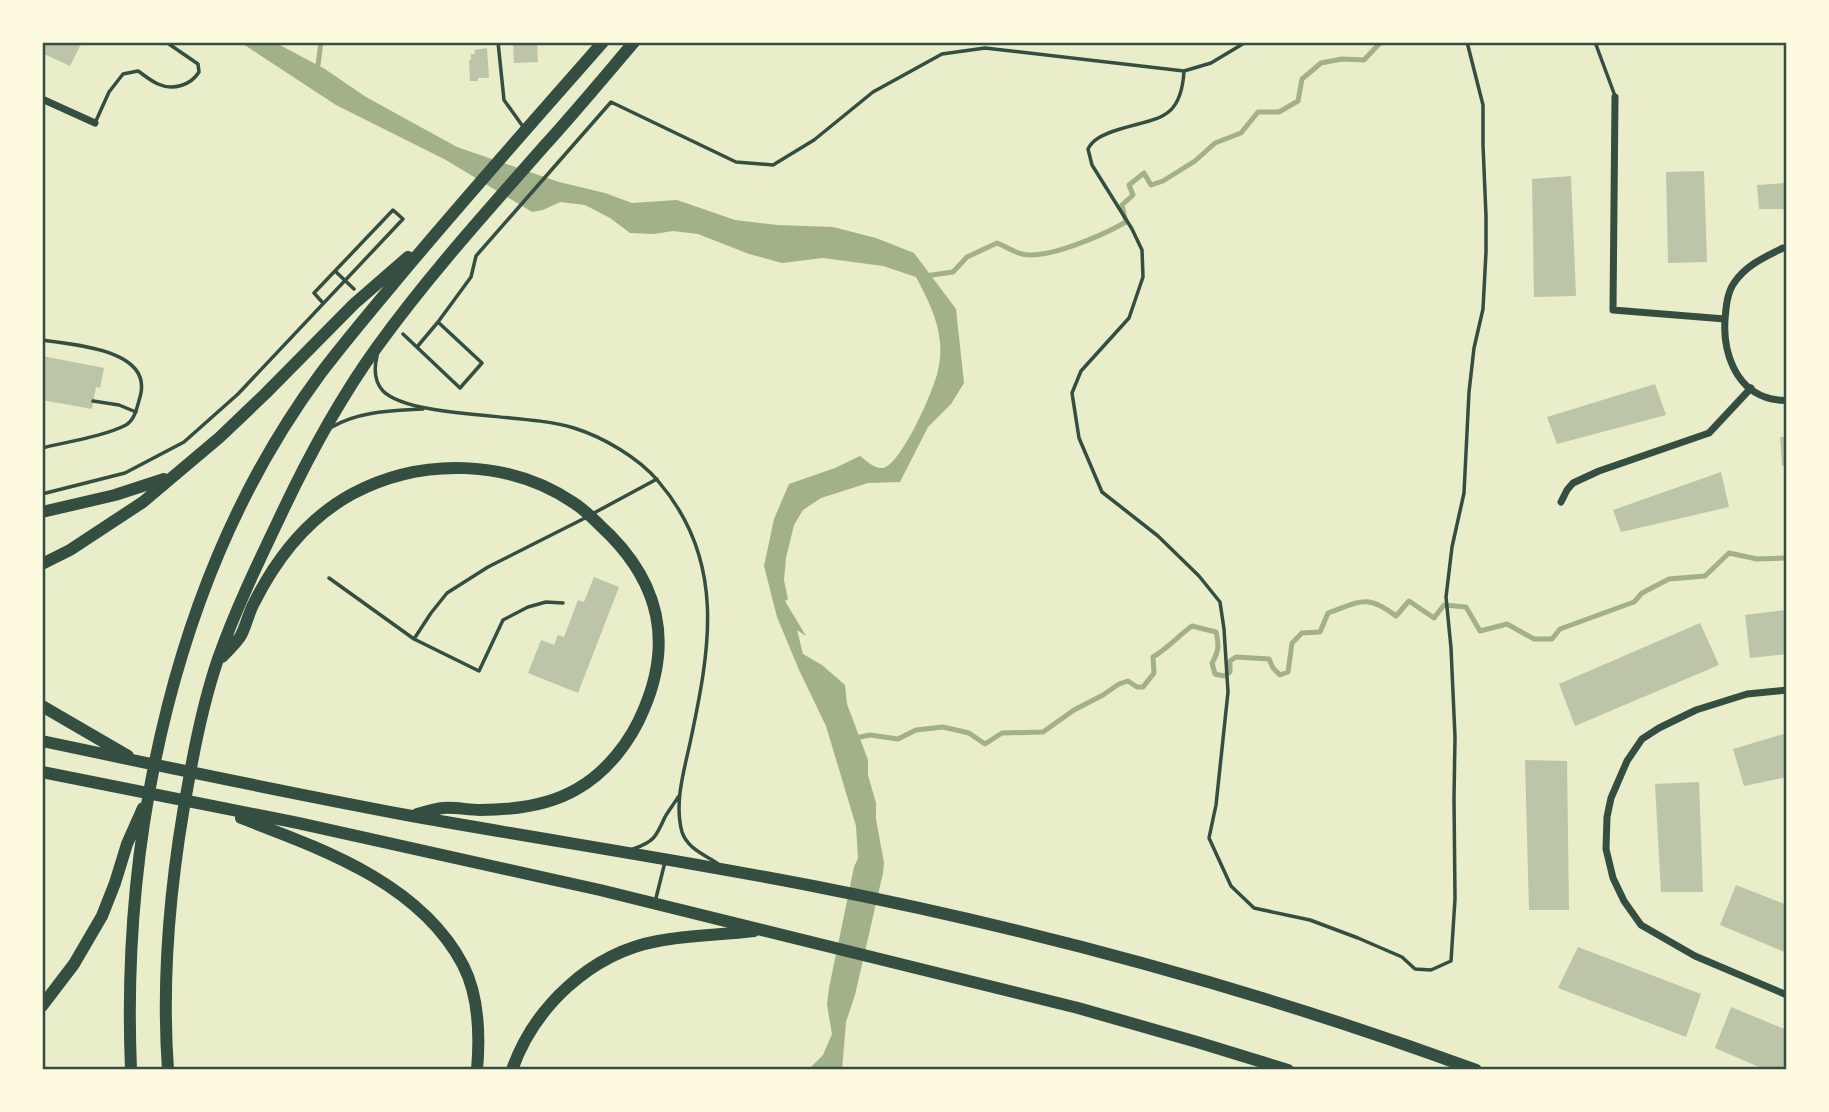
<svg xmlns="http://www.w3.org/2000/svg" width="1829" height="1112" font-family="'DM Sans',sans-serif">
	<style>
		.water { fill: #a3b18a }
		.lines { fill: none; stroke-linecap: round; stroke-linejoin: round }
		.stream { stroke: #a3b18a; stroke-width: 5 }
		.building { fill: #bcc5a7 }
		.path { stroke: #344e41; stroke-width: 3.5 }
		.service { stroke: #344e41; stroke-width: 3.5 }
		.minor { stroke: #344e41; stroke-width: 7 }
		.trunk { stroke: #344e41; stroke-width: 12 }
		.neatline { fill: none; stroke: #344e41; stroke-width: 2.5 }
	</style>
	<rect width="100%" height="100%" fill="#e9edc9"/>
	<path class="water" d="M240 42H274L325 69 366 97 457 147 559 182 605 193 632 203 677 200 735 220 777 225 833 227 876 238 914 253 956 309 964 383 951 404 928 427 900 482 868 483 821 498 803 510 794 525 786 558 784 580 788 599 785 601 806 636 797 630 803 654 822 665 845 685 847 704 868 760V775L876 803V819L884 863 883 873 855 995 846 1022 842 1070H808L823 1055 832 1034 827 1005 829 988 854 867 858 858 856 826 826 726 799 670 777 617 764 566 774 519 789 484 835 468 860 456C867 461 874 469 883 468 901 465 935 388 938 370 940 362 941 351 940 343 938 318 927 298 916 277L883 266 823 258 782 263 749 254 698 234 673 231 654 234 630 233 610 218 585 205 560 202 543 210 532 212 446 160 336 105Z"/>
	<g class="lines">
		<path class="stream" d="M315 69 318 65 321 42
			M925 276 953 272 967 257 997 243C1005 246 1013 252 1022 254 1047 260 1103 235 1126 222L1122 205 1133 195 1129 185 1144 173 1151 185 1163 181 1195 161 1215 143 1241 133 1258 112H1279L1298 101 1302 79 1321 63 1342 59 1364 60 1381 42
			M855 738 870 735 898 739 916 730 943 727 969 733 985 744 1002 733 1043 732 1074 710 1103 695 1119 684 1128 681 1137 687H1143L1154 673 1153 657C1168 648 1178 636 1192 626L1216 632C1219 645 1219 651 1212 663L1215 674 1224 676 1230 672V661L1236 657 1269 659 1273 668 1280 675 1288 672 1292 643 1302 633 1320 632 1328 613C1360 602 1366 593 1396 616L1409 601 1434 618 1444 605 1466 607 1480 631 1507 624 1534 639H1552L1560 629 1634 602 1642 593 1669 579 1705 576 1729 553 1757 559 1787 558"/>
	</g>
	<path class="building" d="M42 42H82L70 66 42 53Z
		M513 42H537L538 62 514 63Z
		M487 48 489 78H478V81H470L469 60H471V54H475L474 50Z
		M1704 171 1707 262 1668 263 1666 172Z
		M1571 176 1576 296 1534 297 1532 179Z
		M1787 183V209H1759L1757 185Z
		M42 356 104 368 100 388 96 387 92 409 42 400Z
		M1655 384 1666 415 1557 444 1547 417Z
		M1780 437H1787V466H1782Z
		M1721 472 1729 507 1621 532 1613 510Z
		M594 577 619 587 578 693 528 673 541 640 554 645 558 635 564 637 578 600 584 602Z
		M1787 610V654L1750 658 1745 615Z
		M1700 623 1719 665 1575 726 1559 684Z
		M1787 733V777L1744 786 1733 749Z
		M1525 760 1567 761 1569 910H1529Z
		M1699 782 1703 892H1661L1655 784Z
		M1736 885 1787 905V953L1720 925Z
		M1578 947 1701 994 1686 1037 1558 988Z
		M1731 1007 1787 1030V1070H1766L1715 1048Z"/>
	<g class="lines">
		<path class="path" d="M1246 42 1211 63 1184 71C1181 124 1154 117 1114 131 1103 135 1093 139 1088 149L1092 165 1132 229 1142 250 1143 277 1129 318 1081 371 1072 393 1079 438 1102 492 1158 536 1199 576 1220 602 1224 629 1228 692 1216 805 1209 838 1231 886 1254 908 1310 920 1358 938 1402 957 1415 969 1431 970 1451 961 1455 899 1454 798 1455 737 1451 648 1446 597 1452 547 1464 493 1469 392 1474 348 1483 309 1486 252V216L1483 145V105L1467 42
			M335 271 354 289
			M403 334 460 388 482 363 438 322 471 277 476 256 611 102 736 162 773 165 814 140 873 92 942 54 985 48 1184 71
			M417 347 438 322
			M42 494 125 473 184 442 238 394 403 219 393 210 314 293 323 303"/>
		<path class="service" d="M498 42 504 100 524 128
			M1595 42 1615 96
			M95 123 109 92 123 74 138 71C144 75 151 81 158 84 173 91 191 85 199 72L198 64 166 42
			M42 340C73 345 154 349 140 397 137 407 135 420 126 425 105 436 66 442 42 448
			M377 356C374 368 374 381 383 391 411 419 530 413 574 428 603 437 639 458 658 481 727 561 710 649 690 743 684 771 674 803 682 832 687 848 705 855 717 863
			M93 401 119 405 136 412
			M332 427C360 411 391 411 423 409
			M594 513 657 479
			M329 578 414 639 431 613 447 593 488 567 587 517
			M414 639 479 671 503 620 528 607 546 602 563 603
			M633 849C654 842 656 837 665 817 669 810 674 804 678 797
			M655 902 665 862"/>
		<path class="minor" d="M1615 97 1613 310 1725 319
			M42 99 95 123
			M1787 248H1783C1765 257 1746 265 1734 283 1727 293 1726 307 1725 320 1723 350 1734 386 1765 397 1772 400 1780 400 1787 401
			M1561 502 1567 490 1573 483 1599 471 1709 433 1751 388
			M1787 690 1747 694 1696 710 1659 728 1642 739 1627 761 1611 798 1607 817 1606 849 1613 878 1624 901 1641 925 1695 956 1787 995"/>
		<path class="trunk" d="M42 512 115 495 164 479
			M42 564 70 550 143 502 220 437 265 394 354 304 408 257
			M222 657C228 651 235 644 240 637 246 627 248 614 254 603 276 559 308 518 352 494 421 457 509 459 574 503 588 512 598 524 610 535 660 586 672 643 644 709 631 741 607 772 577 789 548 806 513 810 480 810 468 810 455 807 443 808 434 809 425 812 417 814
			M42 706 128 756
			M42 741C165 767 289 793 412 816 546 840 680 860 813 886 1038 930 1261 991 1476 1070
			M42 772 298 823 600 890 1078 1008 1197 1042 1288 1070
			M241 818C322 849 420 883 463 965 479 996 480 1036 477 1070
			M42 1006 74 964 102 916 115 883 127 844 143 808
			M131 1070C121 831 176 569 321 373 349 336 380 300 410 264 473 189 538 116 603 42
			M168 1070C161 972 171 874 189 779 196 739 205 697 218 659 235 611 257 565 279 519 307 459 338 401 377 347 429 275 488 210 546 144 576 111 605 76 634 42
			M512 1070C534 1007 591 953 658 941 689 935 722 935 754 931"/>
	</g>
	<rect width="1829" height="1112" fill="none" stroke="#fefae0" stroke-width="88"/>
	<rect x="44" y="44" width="1741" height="1024" class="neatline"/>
</svg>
